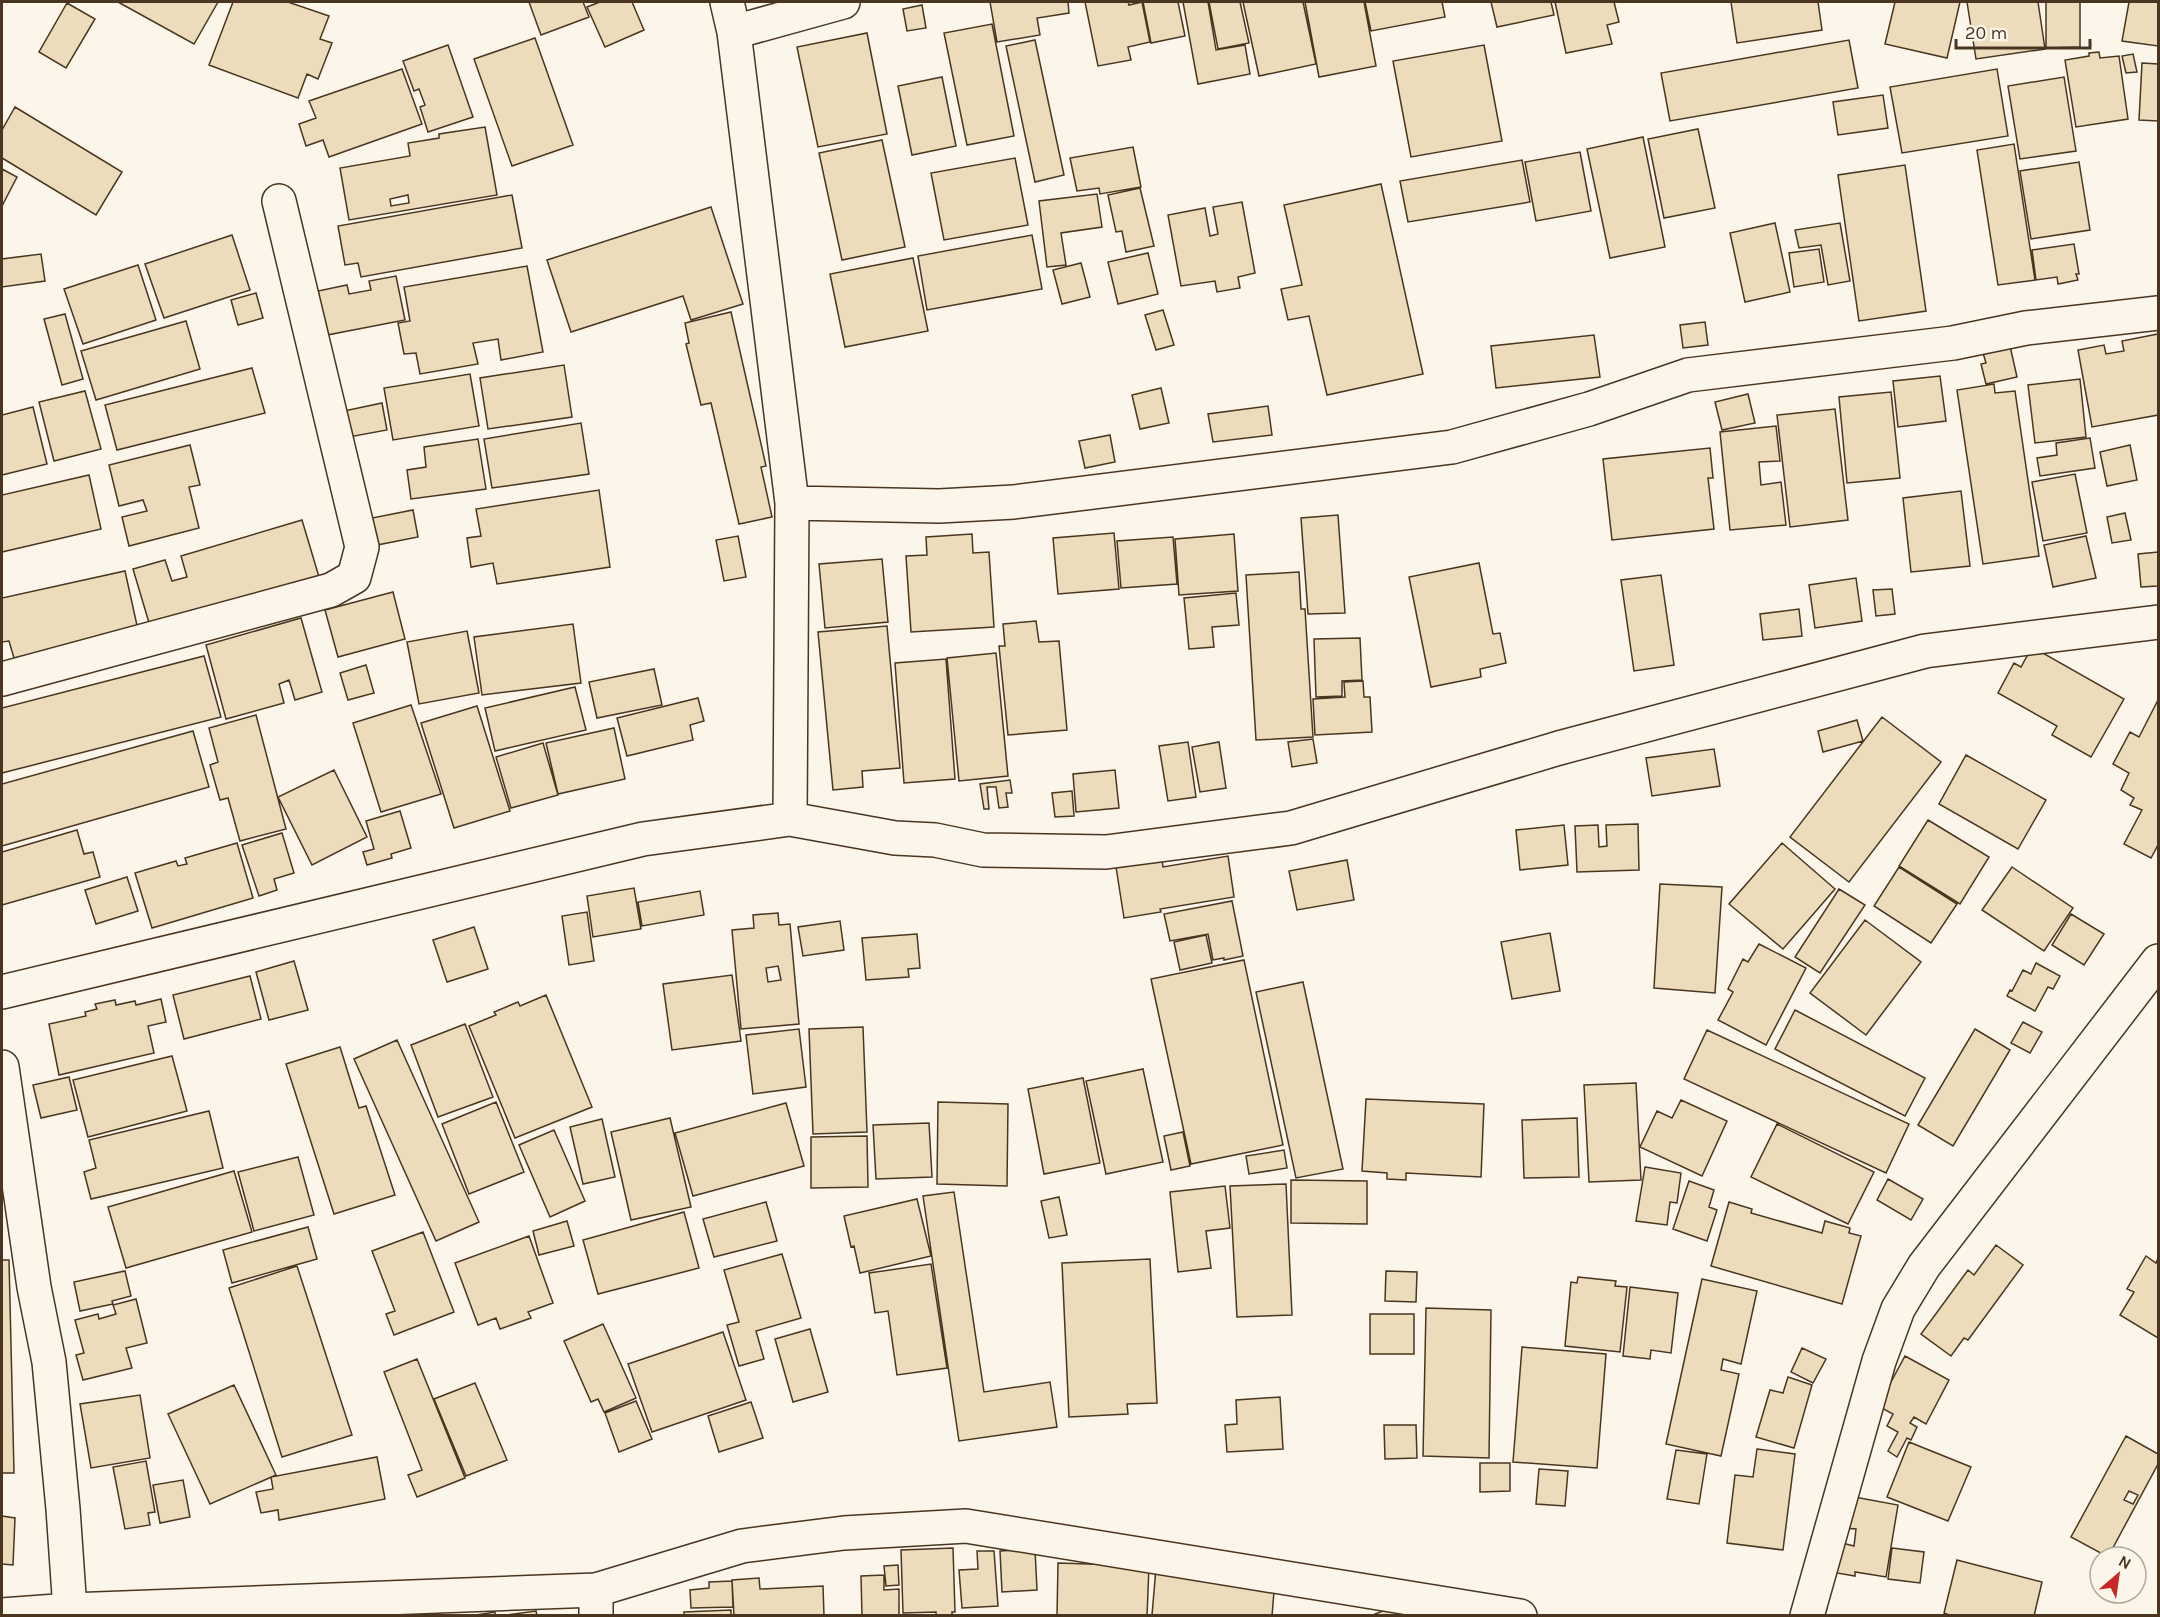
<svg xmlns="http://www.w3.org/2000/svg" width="2160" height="1617" font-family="Karla,sans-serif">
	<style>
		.building { fill: #ecdcbc; stroke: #4a3520; stroke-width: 1.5; fill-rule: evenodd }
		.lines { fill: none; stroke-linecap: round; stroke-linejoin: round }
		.street-casing { stroke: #4a3520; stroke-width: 36 }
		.secondary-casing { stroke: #4a3520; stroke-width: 36 }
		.street { stroke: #fbf6e9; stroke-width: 33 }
		.secondary { stroke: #fbf6e9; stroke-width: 33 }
	</style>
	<rect width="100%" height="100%" fill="#fbf6e9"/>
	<path class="building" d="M118 2H218L194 44Z
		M233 2H288L329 16 320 39 332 43 318 79 307 74 298 98 209 65Z
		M529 2H583L589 17 541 35Z
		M600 2H632L644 30 605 47 587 7Z
		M990 2H1068L1069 13 1037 18 1040 35 997 42Z
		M1085 2H1128L1129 5 1142 2 1150 42 1128 47 1131 60 1098 66Z
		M1143 2H1178L1185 36 1151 43Z
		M1183 2H1208L1216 50 1245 45 1250 74 1198 84Z
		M1209 2H1240L1249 43 1218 49Z
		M1243 2H1303L1316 64 1259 76Z
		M1305 2H1364L1376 66 1319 77Z
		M1365 2H1442L1445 17 1371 31Z
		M1491 2H1551L1554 15 1497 27Z
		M1555 2H1614L1619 22 1607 25 1612 44 1566 53Z
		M1731 2H1818L1822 30 1737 43Z
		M1895 2H1960L1947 58 1885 44Z
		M1967 2H2038L2045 49 1976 59Z
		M2046 2H2080V47L2046 48Z
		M2129 2H2158V46L2122 41Z
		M67 3 95 19 66 68 39 52Z
		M922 5 926 28 907 31 903 9Z
		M992 24 1014 136 967 145 944 33Z
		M867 33 887 134 818 147 797 47Z
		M535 38 573 145 512 166 474 59Z
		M1035 40 1064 175 1035 182 1006 46Z
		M1849 40 1858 88 1670 121 1661 73Z
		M448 45 473 117 428 132 420 107 425 105 419 89 414 91 403 61Z
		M1484 45 1502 141 1411 157 1393 61Z
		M2099 52 2100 58 2119 56 2128 119 2076 127 2065 60 2089 56V53Z
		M2133 54 2137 72 2126 73 2122 56Z
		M2142 63 2158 64V121L2139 120Z
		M402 69 422 124 329 157 323 140 306 146 299 124 316 118 309 101Z
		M1997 69 2008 136 1902 153 1890 87Z
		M942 77 956 146 912 155 898 86Z
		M2064 77 2076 151 2020 159 2008 86Z
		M1883 95 1888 128 1838 135 1833 102Z
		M15 107 122 172 96 215 2 158V130Z
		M485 127 497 195 349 220 340 168 410 156 408 143 439 138V134ZM408 195 409 203 391 206 390 199Z
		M1698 129 1715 208 1664 218 1648 139Z
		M1643 137 1665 247 1610 258 1587 149Z
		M882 140 905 247 842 260 819 153Z
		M2014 144 2035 280 1998 285 1977 150Z
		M1133 147 1141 187 1100 194 1099 188 1077 191 1070 158Z
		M1580 152 1591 211 1536 221 1525 162Z
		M1015 158 1028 225 944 240 931 173Z
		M1522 160 1530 202 1408 222 1400 181Z
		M2079 162 2090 230 2031 239 2020 171Z
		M1905 165 1926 311 1859 321 1838 175Z
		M2 169 17 177 2 206Z
		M1381 184 1423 374 1327 395 1309 316 1288 320 1281 289 1302 285 1284 205Z
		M1140 188 1154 246 1126 252 1122 231 1116 232 1108 195Z
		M1097 194 1102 227 1061 233 1066 265 1047 267 1039 201Z
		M512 195 522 248 361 277 358 263 345 265 338 226Z
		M1242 202 1255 273 1238 277 1240 288 1217 292 1215 281 1181 286 1168 215 1205 208 1210 236 1218 234 1213 207Z
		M711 207 743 304 691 320 683 296 571 332 547 260Z
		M1775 223 1790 292 1745 302 1730 233Z
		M1840 223 1850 281 1828 285 1821 245 1799 248 1795 230Z
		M232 235 250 290 164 318 145 264Z
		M1032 235 1042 289 927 310 918 256Z
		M2074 244 2079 274H2076L2078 280 2058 284 2057 277 2036 280 2032 250Z
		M1819 249 1824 282 1794 287 1789 253Z
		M1148 253 1158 294 1118 304 1108 262Z
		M41 254 45 281 2 287V259Z
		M913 258 928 331 845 347 830 274Z
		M1081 263 1090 297 1062 304 1053 270Z
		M138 265 156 320 83 344 64 289Z
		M527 266 543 352 501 360 498 339 473 343 478 364 420 374 416 353 404 354 398 323 410 321 404 287Z
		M396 276 405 320 327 335 318 291 347 285 349 294 371 290 369 281Z
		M256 293 263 318 238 325 231 300Z
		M1163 310 1174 345 1156 350 1145 315Z
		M731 312 766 466 761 467 772 517 739 524 711 403 701 405 686 344 689 343 685 323Z
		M65 314 83 379 62 385 44 319Z
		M186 321 200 369 96 400 81 351Z
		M1705 322 1708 345 1683 348 1680 325Z
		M2158 334V415L2092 427 2078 350 2104 345 2106 354 2124 351 2122 341Z
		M1594 335 1600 377 1496 388 1491 346Z
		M2010 346 2017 377 1986 384 1981 364 1986 363 1983 353Z
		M564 365 572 417 488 429 480 378Z
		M252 368 265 413 117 450 105 405Z
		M470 374 479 426 393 440 384 388Z
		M1940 376 1946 421 1898 427 1893 381Z
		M2080 379 2086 437 2035 443 2028 385Z
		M1994 384 1995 393 2015 391 2039 556 1983 564 1957 390Z
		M1161 388 1169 423 1140 429 1132 395Z
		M85 391 101 449 54 461 39 402Z
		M1891 392 1900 478 1847 483 1839 397Z
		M1748 394 1755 423 1722 430 1715 402Z
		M382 403 387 430 349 437 344 411Z
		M1268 406 1272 435 1213 442 1208 414Z
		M33 407 47 464 2 475V415Z
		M1835 409 1848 520 1790 527 1777 415Z
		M581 423 589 474 492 488 484 439Z
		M1776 426 1780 461 1759 462 1761 485 1781 482 1786 525 1730 530 1720 432Z
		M1110 435 1115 462 1085 468 1079 441Z
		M2090 438 2095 468 2040 476 2037 458 2057 455 2056 443Z
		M478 439 486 489 411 499 407 470 426 467 424 447Z
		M190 445 200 485 189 487 199 528 129 546 122 517 147 511 143 500 119 506 109 465Z
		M2130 445 2137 480 2107 486 2100 452Z
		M1710 448 1713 478H1708L1714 529 1612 540 1603 459Z
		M2075 474 2087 533 2043 541 2032 482Z
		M89 475 101 529 2 552V495Z
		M599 490 610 567 497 584 493 563 471 567 467 538 481 536 476 509Z
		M1961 491 1970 566 1911 572 1903 498Z
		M413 510 418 537 377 545 372 518Z
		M2125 513 2131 540 2112 543 2107 517Z
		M1338 515 1345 613 1308 614 1301 518Z
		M302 520 319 577 150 626 133 569 165 560 172 581 187 577 181 556Z
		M1114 533 1119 589 1058 594 1053 538Z
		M972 534 973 553 989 552 994 627 911 632 906 556 927 555 926 537Z
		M1234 534 1238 591 1179 595 1175 539Z
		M738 536 746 577 724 581 716 540Z
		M2086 536 2096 578 2053 587 2044 545Z
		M1173 537 1177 584 1121 588 1117 541Z
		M2158 552V586L2141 587 2138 554Z
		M882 559 888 622 825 628 819 564Z
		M1479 563 1493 634 1500 633 1506 663 1480 669 1481 677 1431 687 1409 577Z
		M125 571 138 630 14 658 9 641 2 642V598Z
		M1299 572 1301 609H1305L1313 737 1256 740 1246 575Z
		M1661 575 1674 665 1634 671 1621 580Z
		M1856 578 1862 621 1815 628 1809 585Z
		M1892 589 1895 614 1876 616 1873 590Z
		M393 592 405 639 338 657 325 610Z
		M1236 593 1239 625 1212 627 1214 647 1189 649 1184 598Z
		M1799 609 1802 636 1763 640 1760 614Z
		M301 618 322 692 295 700 289 680 279 684 284 703 226 719 206 645Z
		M1036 621 1039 642 1059 641 1067 730 1008 735 999 646H1005L1003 624Z
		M573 624 581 683 482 695 474 637Z
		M887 626 900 768 862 771 863 787 833 790 818 632Z
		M467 631 479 693 419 704 407 642Z
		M1360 638 1362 680 1342 681V696L1316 697 1314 639Z
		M2032 647 2124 699 2091 757 2052 735 2057 726 1998 693 2014 663 2021 667Z
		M996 653 1008 776 959 781 947 658Z
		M204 656 221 717 2 773V708Z
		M946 659 955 779 904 783 895 663Z
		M366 665 374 693 348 700 340 673Z
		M654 669 662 705 597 718 589 682Z
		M1363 681 1364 697H1370L1372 732 1315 735 1313 699 1345 697 1344 682Z
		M575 687 586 730 495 751 485 708Z
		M698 698 704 721 690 725 693 740 627 756 617 718Z
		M2158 700V845L2151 858 2124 844 2142 810 2130 805 2134 798 2121 790 2129 773 2113 764 2130 732 2139 737Z
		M411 705 441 794 381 812 353 723Z
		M477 706 510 811 454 828 421 723Z
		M256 715 286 829 240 841 228 798 220 800 210 765 218 762 209 728Z
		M1882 717 1941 762 1849 882 1790 837Z
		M1857 720 1863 741 1823 752 1818 731Z
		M614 728 625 779 558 794 546 743Z
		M193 731 209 787 2 846V784Z
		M1313 739 1317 763 1292 767 1288 742Z
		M1188 742 1196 797 1168 801 1159 746Z
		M1219 742 1226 788 1200 792 1192 747Z
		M543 743 558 795 511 808 496 757Z
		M1714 749 1720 786 1652 796 1646 758Z
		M1966 755 2046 800 2018 849 1939 804Z
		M334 770 367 837 312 865 278 797Z
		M1115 770 1119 808 1076 812 1073 774Z
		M1010 780 1012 793H1006L1008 807 999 808 996 787H987L989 809H984L980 784Z
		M1072 791 1074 816 1055 817 1052 793Z
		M400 811 411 848 391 854 392 858 367 865 363 852 374 849 366 821Z
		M1928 820 1989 857 1960 904 1899 866Z
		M1638 824 1639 870 1577 872 1575 826 1598 825 1599 847 1607 846 1606 825Z
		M1564 825 1568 865 1520 870 1516 830Z
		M77 830 84 854 93 852 100 877 2 905V852Z
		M282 833 294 873 274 879 277 890 259 896 242 845Z
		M237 843 253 898 152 928 135 873 176 861 178 866 187 864 185 858Z
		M1782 843 1835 889 1783 949 1729 904Z
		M1228 856 1234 897 1160 909 1161 912 1124 918 1116 867 1162 860 1163 867Z
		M1347 860 1354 900 1297 910 1289 871Z
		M1899 867 1957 904 1931 943 1874 906Z
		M2012 867 2073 908 2044 951 1982 910Z
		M127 877 138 911 96 924 85 890Z
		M1660 884 1722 887 1715 993 1654 988Z
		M634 888 641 929 593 937 587 896Z
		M1839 889 1865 905 1820 973 1795 957Z
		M700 891 704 915 642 926 638 902Z
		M1232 901 1243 956 1224 960V958L1213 960 1208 934 1170 941 1164 914Z
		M587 912 594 961 569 965 562 916Z
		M778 913 779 925 790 924 799 1024 741 1029 732 930 754 928 753 915ZM778 966 781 980 768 982 766 968Z
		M2071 914 2104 934 2084 965 2052 945Z
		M1865 920 1921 962 1866 1035 1810 993Z
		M840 921 844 950 803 956 798 927Z
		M474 927 488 969 447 982 433 940Z
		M1550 933 1560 991 1512 999 1501 942Z
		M917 934 920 968 908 969 909 977 866 980 862 938Z
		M1206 935 1212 963 1180 970 1174 942Z
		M1759 944 1806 968 1766 1045 1718 1020 1733 992 1728 989 1743 959 1748 962Z
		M1244 960 1283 1145 1191 1164 1151 979Z
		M294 961 308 1010 269 1020 256 972Z
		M2036 963 2060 976 2053 989 2048 987 2035 1011 2007 996 2010 990 2012 991 2023 970 2031 974Z
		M732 975 741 1041 672 1050 663 984Z
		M250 976 261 1019 184 1039 173 995Z
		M1303 982 1343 1169 1296 1178 1256 992Z
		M546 995 592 1107 515 1138 469 1026 496 1015 494 1012 518 1002 520 1006Z
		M161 999 166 1022 148 1026 154 1053 59 1075 49 1024 86 1016 85 1012 97 1009 95 1004 115 1000 116 1005 135 1001 136 1005Z
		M1795 1010 1925 1078 1905 1116 1775 1049Z
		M2023 1022 2042 1032 2030 1053 2011 1043Z
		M465 1024 493 1097 438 1117 411 1045Z
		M863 1027 867 1132 813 1134 809 1029Z
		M799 1029 806 1087 753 1094 746 1035Z
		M1975 1029 2010 1050 1953 1146 1918 1125Z
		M1707 1030 1909 1124 1886 1173 1684 1079Z
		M397 1040 479 1222 436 1241 354 1059Z
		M340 1047 359 1108 366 1106 395 1195 334 1214 286 1064Z
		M172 1056 187 1111 88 1137 73 1080Z
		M1143 1069 1163 1162 1106 1174 1086 1081Z
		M69 1077 77 1110 41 1118 33 1085Z
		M1083 1078 1100 1163 1044 1174 1028 1089Z
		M1636 1083 1641 1180 1589 1182 1584 1085Z
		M1366 1099 1484 1104 1481 1177 1406 1173V1180L1387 1179V1173L1362 1171Z
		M1681 1100 1727 1121 1702 1176 1640 1147 1657 1111 1672 1118Z
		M496 1102 524 1172 469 1194 442 1124Z
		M938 1102 1008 1104 1007 1186 937 1184Z
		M786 1103 804 1166 693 1196 675 1133Z
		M209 1111 223 1168 91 1199 84 1172 96 1168 89 1140Z
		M670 1118 691 1207 631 1220 611 1132Z
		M1577 1118 1579 1177 1524 1178 1522 1120Z
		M602 1119 615 1177 583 1184 570 1127Z
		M929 1123 932 1177 876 1179 873 1125Z
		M1777 1124 1874 1172 1848 1224 1751 1177Z
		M554 1130 585 1201 550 1217 519 1145Z
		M1183 1132 1190 1166 1171 1170 1164 1136Z
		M867 1136 868 1187 811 1188V1137Z
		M1284 1150 1287 1168 1249 1174 1246 1156Z
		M298 1157 314 1215 254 1231 238 1172Z
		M1645 1167 1681 1173 1677 1203 1670 1202 1667 1225 1636 1221Z
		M234 1171 252 1232 126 1268 108 1207Z
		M1888 1179 1923 1199 1911 1220 1877 1200Z
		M1291 1180 1367 1181V1224L1291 1223Z
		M1689 1181 1714 1190 1709 1207 1717 1210 1707 1241 1673 1229Z
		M1286 1184 1292 1315 1237 1317 1230 1186Z
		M1225 1186 1230 1228 1206 1231 1211 1268 1178 1272 1170 1192Z
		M954 1192 984 1392 1050 1382 1057 1427 959 1441 923 1196Z
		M1059 1197 1067 1235 1049 1238 1041 1201Z
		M917 1199 931 1256 860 1273 854 1246 851 1247 844 1216Z
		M766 1202 777 1241 714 1257 703 1219Z
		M1729 1202 1752 1209 1751 1213 1822 1233 1825 1221 1850 1228 1849 1233 1861 1236 1842 1304 1711 1266Z
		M684 1212 699 1268 598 1294 583 1240Z
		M567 1221 574 1246 539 1255 533 1231Z
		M308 1227 317 1259 232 1283 223 1250Z
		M423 1232 454 1312 394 1335 386 1314 395 1311 372 1251Z
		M529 1236 553 1303 528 1312 531 1318 500 1329 496 1318 478 1325 455 1263Z
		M1996 1245 2023 1265 1968 1340 1964 1338 1951 1356 1921 1334 1968 1270 1974 1275Z
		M782 1254 801 1318 756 1331 764 1359 739 1366 727 1325 739 1322 724 1270Z
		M2146 1256 2156 1263 2158 1258V1338L2120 1315 2134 1292 2127 1289Z
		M1150 1259 1157 1403 1127 1404 1128 1414 1069 1417 1062 1263Z
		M2 1260H9L14 1473H2Z
		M931 1264 947 1368 897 1375 888 1311 875 1313 869 1273Z
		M297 1266 352 1435 282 1457 229 1288Z
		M125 1271 131 1296 112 1301 113 1304 80 1311 74 1282Z
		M1386 1271 1417 1272 1416 1302 1385 1301Z
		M1578 1277 1616 1281 1615 1286 1627 1287 1620 1352 1565 1346 1571 1282 1577 1283Z
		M1702 1279 1757 1291 1741 1364 1723 1359 1721 1370 1739 1374 1721 1456 1666 1444Z
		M1630 1287 1678 1293 1671 1353 1651 1350 1650 1359 1623 1356Z
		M136 1299 147 1343 126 1348 132 1368 83 1380 76 1355 84 1353 75 1320 98 1314 99 1319 116 1314 113 1305Z
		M1426 1308 1491 1310 1489 1458 1423 1456Z
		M1370 1314H1414V1354H1370Z
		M603 1324 636 1398 604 1412 598 1399 591 1402 564 1341Z
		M810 1329 828 1392 793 1402 775 1339Z
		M723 1332 746 1400 652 1432 628 1364Z
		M1522 1347 1606 1354 1597 1468 1513 1462Z
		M1802 1348 1826 1359 1813 1383 1791 1372Z
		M1905 1356 1949 1380 1926 1424 1914 1417 1910 1423 1917 1427 1911 1440 1907 1438 1897 1457 1888 1451 1898 1432 1887 1426 1893 1414 1878 1406Z
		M417 1359 465 1478 417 1497 408 1475 422 1470 384 1372Z
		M1788 1377 1812 1385 1794 1448 1756 1437 1770 1390 1783 1393Z
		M475 1383 507 1460 466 1476 434 1399Z
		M234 1385 276 1475 210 1504 168 1414Z
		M140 1395 150 1458 91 1468 80 1404Z
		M1280 1397 1283 1449 1227 1452 1225 1425 1237 1424 1236 1400Z
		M636 1401 652 1439 619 1452 605 1413Z
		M751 1402 763 1438 719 1452 708 1416Z
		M1384 1425H1416L1417 1458 1385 1459Z
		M2126 1436 2158 1454V1464L2108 1557 2071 1537ZM2129 1491 2138 1495 2133 1504 2124 1500Z
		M1909 1442 1971 1467 1948 1521 1887 1497Z
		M1757 1449 1795 1454 1783 1550 1727 1543 1735 1475 1753 1477Z
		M1676 1450 1707 1454 1699 1504 1667 1499Z
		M377 1457 385 1499 279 1520 278 1510 261 1513 256 1492 273 1489 271 1477Z
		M146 1461 155 1512 148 1513 150 1525 125 1529 113 1467Z
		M1480 1463H1510V1491L1480 1492Z
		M1539 1469 1568 1471 1565 1506 1536 1504Z
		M183 1480 190 1517 160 1523 153 1485Z
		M1849 1496 1898 1505 1886 1577 1855 1572V1576L1837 1573 1842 1543 1854 1546 1856 1529 1844 1528Z
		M2 1516 15 1518 13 1565 2 1564Z
		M953 1548 955 1612H952V1616H936V1612L903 1613 901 1550Z
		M1892 1548 1924 1552 1920 1583 1888 1579Z
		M1035 1549 1037 1590 1002 1592 1000 1551Z
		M977 1551H994L998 1606 962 1608 959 1570 978 1569Z
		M1957 1560 2042 1582 2034 1616H1952L1944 1613Z
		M1058 1563 1149 1566 1147 1616H1057Z
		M898 1565 899 1585 886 1586 884 1566Z
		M1156 1568 1275 1579 1272 1616 1152 1615Z
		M884 1575V1590L899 1589V1616H862L861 1576Z
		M759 1578 760 1589 823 1586 824 1616H734L732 1580Z
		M732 1581 733 1607 691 1608 690 1590 709 1588V1582Z
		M1406 1602 1411 1616H1375V1614Z
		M731 1610V1616H684V1612Z
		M536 1611 537 1616H499Z
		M495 1612V1616H469Z"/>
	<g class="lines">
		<g class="street-casing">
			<path id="street" d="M727 2 734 32 792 503 790 819
				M734 32 843 2
				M792 503 939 506 1014 502 1452 447 1589 409 1688 375 1953 343 2026 328 2158 313
				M2 679 331 590 354 577 362 547 279 201
				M2 992 643 839 790 819 895 838 935 840 983 850 1106 852 1291 828 1559 748 1925 651 2158 622
				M2 1067 34 1287 49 1362 63 1509 70 1610
				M596 1616V1590
				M1807 1616 1879 1361 1898 1309 1924 1266 2158 961"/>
		</g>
		<g class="secondary-casing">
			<path id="secondary" d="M2 1615 70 1610 596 1590 742 1546 844 1533 966 1526 1520 1616"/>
		</g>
		<use href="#street" class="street"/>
		<use href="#secondary" class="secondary"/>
	</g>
	<rect width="2160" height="1617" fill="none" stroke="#4a3520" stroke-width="6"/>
	<g transform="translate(2118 1575) rotate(29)"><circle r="28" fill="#fbf6e9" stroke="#b4a999" stroke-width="1.5"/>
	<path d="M0-4.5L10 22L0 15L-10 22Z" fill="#c62828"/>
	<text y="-9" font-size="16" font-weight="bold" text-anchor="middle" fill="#4a3520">N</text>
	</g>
	<path d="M1956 39v9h134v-9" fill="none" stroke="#4a3520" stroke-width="3"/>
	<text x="1965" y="39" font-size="18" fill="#4a3520" stroke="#fbf6e9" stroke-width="4.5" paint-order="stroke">20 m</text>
</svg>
